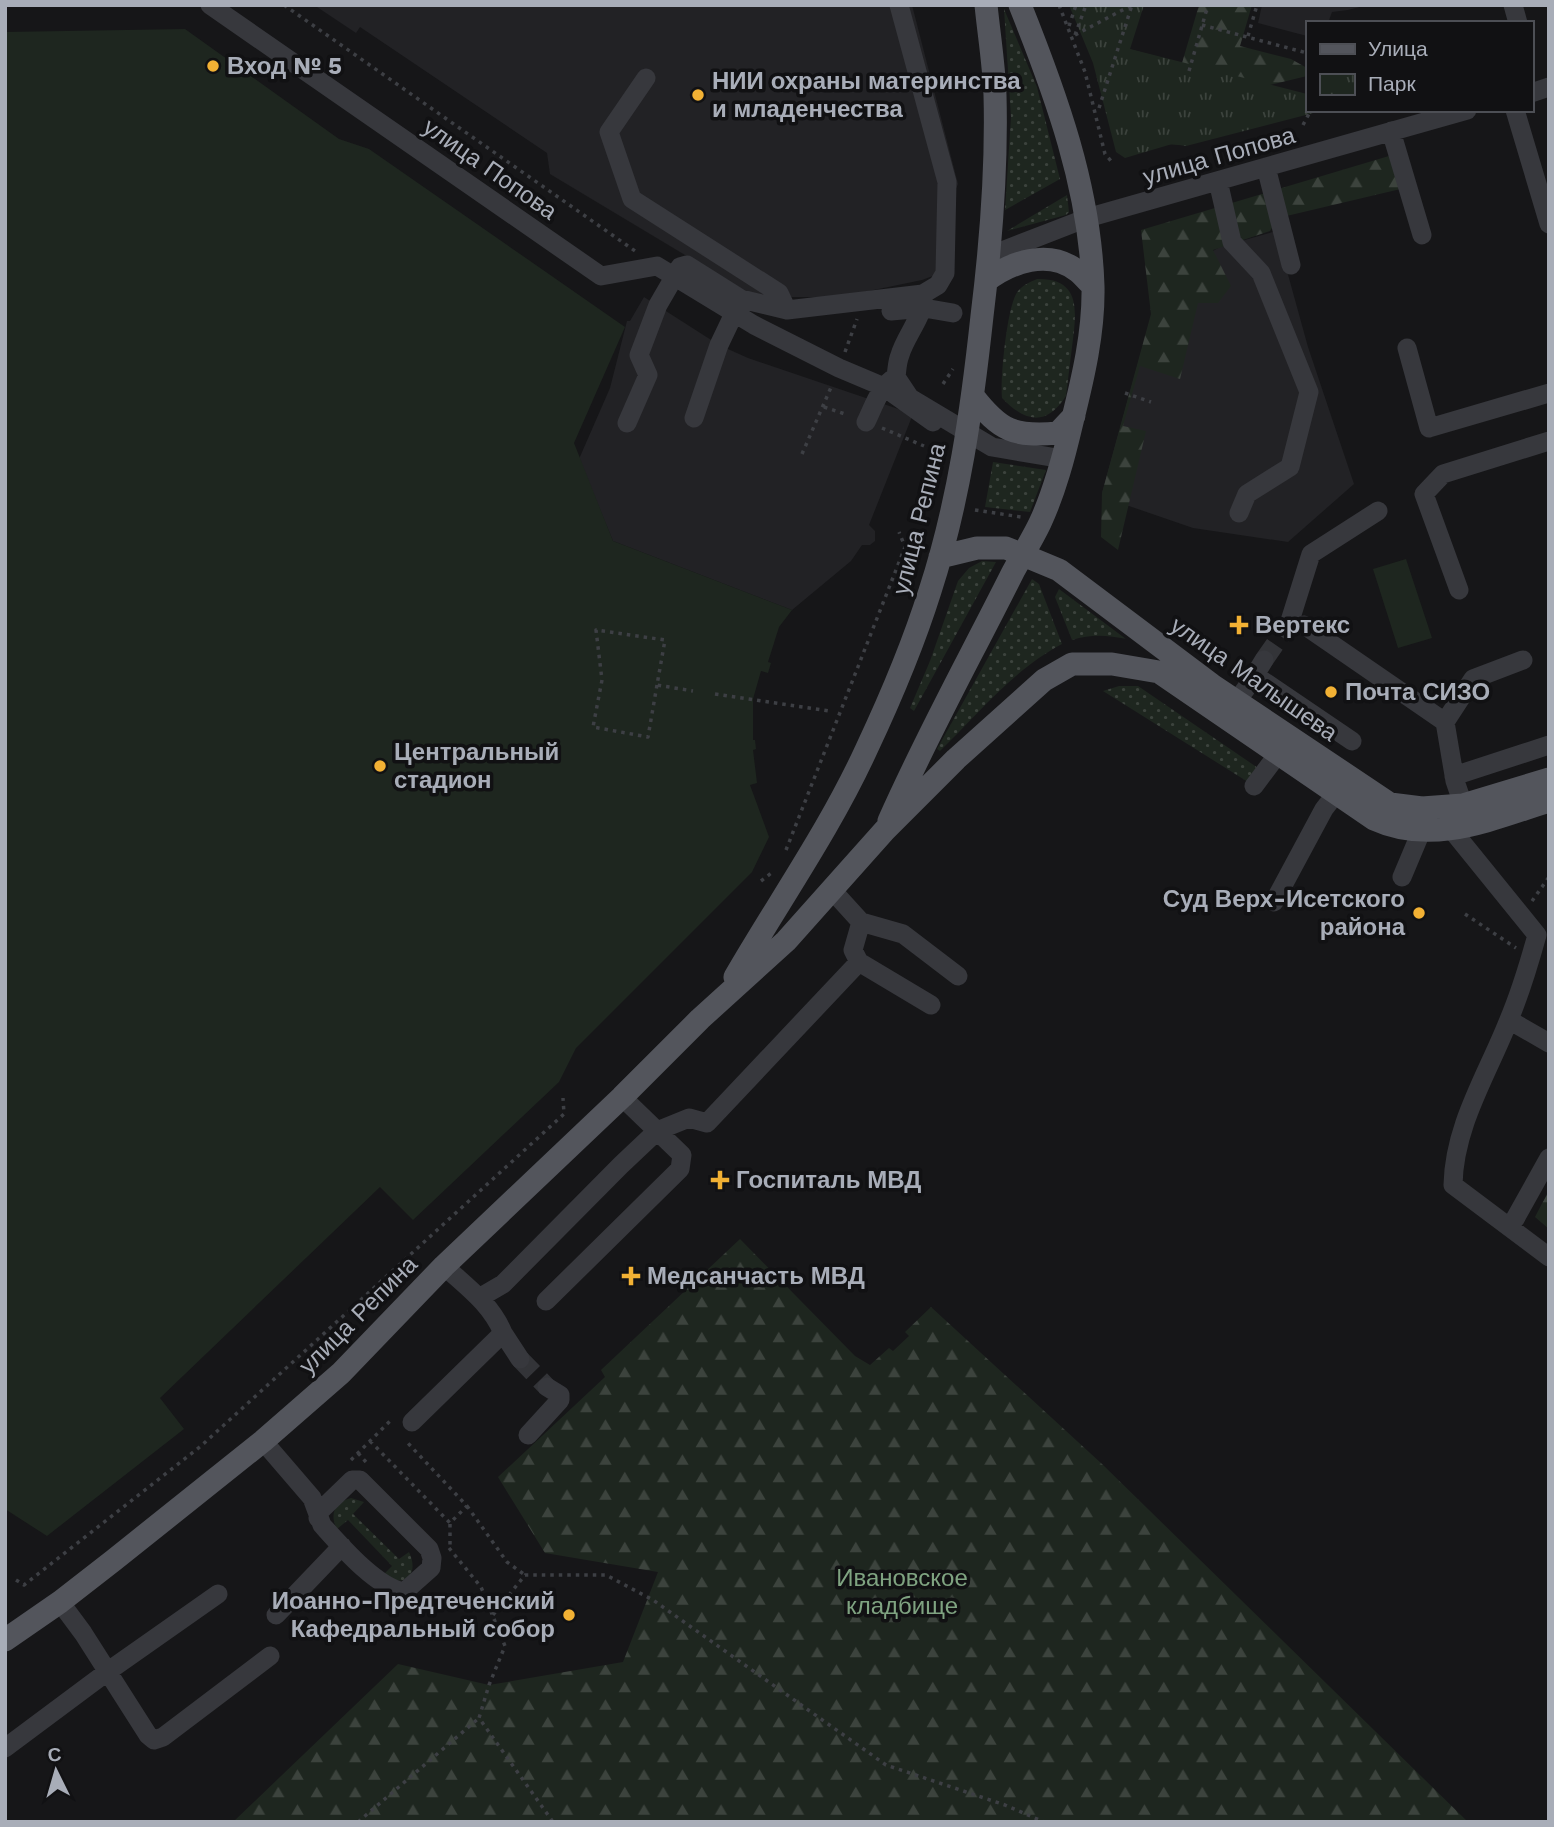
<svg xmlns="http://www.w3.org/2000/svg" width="1554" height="1827" font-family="'Work Sans',sans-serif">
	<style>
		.built { fill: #222225 }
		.grass { fill: url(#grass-dots) }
		.forest { fill: url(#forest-firs) }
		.park { fill: url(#park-tufts) }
		.pitch { fill: #1e261f }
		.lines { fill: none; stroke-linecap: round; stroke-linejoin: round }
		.minor-tunnel { stroke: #333438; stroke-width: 19; stroke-dasharray: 19 10; stroke-linecap: butt }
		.path { stroke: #3d3f44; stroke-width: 3.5; stroke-dasharray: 3.5 5; stroke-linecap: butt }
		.minor { stroke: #37383d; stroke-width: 19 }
		.major { stroke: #53555c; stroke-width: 23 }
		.poi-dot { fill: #f2b134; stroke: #111113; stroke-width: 2.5 }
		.labels { text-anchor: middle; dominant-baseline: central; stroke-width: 7; stroke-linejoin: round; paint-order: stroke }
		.poi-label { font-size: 24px; font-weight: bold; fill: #a8adb8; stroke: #111113; text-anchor: start }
		.street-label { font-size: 24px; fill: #a8adb8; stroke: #111113 }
		.park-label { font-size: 24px; fill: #7fa381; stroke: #111113 }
	</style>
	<defs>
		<pattern id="grass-dots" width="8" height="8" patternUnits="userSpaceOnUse" patternTransform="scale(1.75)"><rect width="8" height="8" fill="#1e261f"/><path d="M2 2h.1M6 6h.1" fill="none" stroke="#3c433d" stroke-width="1.8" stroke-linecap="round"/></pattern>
		<pattern id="forest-firs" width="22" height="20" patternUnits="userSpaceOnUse" patternTransform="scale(1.75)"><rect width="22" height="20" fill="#1e261f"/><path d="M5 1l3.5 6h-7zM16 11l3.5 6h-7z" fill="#3c433d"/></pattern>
		<pattern id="park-tufts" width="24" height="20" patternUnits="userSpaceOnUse" patternTransform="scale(1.75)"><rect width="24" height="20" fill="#1e261f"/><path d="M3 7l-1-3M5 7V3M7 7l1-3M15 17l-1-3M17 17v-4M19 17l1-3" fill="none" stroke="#3c433d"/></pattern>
	</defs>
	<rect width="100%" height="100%" fill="#161618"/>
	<path class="built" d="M314 5H912L958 184 942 220 938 274 922 280 840 297H755L550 174 547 153 360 27 356 33Z
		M1262 5H1367L1348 10 1332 12 1328 23H1307V36L1258 23Z
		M1276 231 1308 347 1354 484 1288 542 1193 528 1129 506 1107 505 1102 493 1161 280 1220 247Z
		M644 297 719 345 748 358 913 414 869 525 875 531V541L870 545H862L851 561 792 610 613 541 579 459 610 388 627 321H630Z"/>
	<path class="grass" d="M1004 9 1037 87 1060 179 1005 210 1011 117Z
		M1067 195 1069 212 1066 215 1007 231Z
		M1037 279C1083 278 1076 314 1072 347 1070 363 1068 380 1066 396 1046 427 1025 422 1002 398 1000 380 1007 304 1018 291 1023 285 1030 282 1037 279Z
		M993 462 1046 470 1030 512 985 507Z
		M982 561 996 562 914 711 910 708 930 661 958 581 969 568Z
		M1032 579 1039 584 1062 644C1014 669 978 714 940 751L937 749Z
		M1059 589 1126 639H1127C1107 635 1091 634 1072 640L1055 597Z
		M1119 686H1138L1258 768 1248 782 1103 691Z
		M351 1498 364 1502 353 1514 399 1559 409 1552C420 1575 404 1589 383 1575L392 1566 348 1520 337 1529C329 1514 335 1502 351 1498Z"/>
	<path class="forest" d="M1199 5H1252L1240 46 1291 59 1307 68V76L1257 88 1183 145 1163 144 1129 49 1182 63Z
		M1399 153 1409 187 1278 218 1270 231 1213 250 1231 286 1218 303H1198L1180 379 1140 366 1123 426 1146 431 1118 550 1101 537 1102 493 1151 314 1141 230Z
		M1549 1190V1229L1535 1217Z
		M740 1239 855 1356 870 1365 889 1348 893 1351 909 1336 905 1332 931 1307 1102 1464 1468 1822H233L398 1664 489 1685 623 1662 658 1572 545 1553 498 1477 605 1377 601 1370Z"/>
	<path class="park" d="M1069 5H1144L1130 49 1307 94V110H1325L1186 146 1172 144 1125 158 1116 152 1093 63Z"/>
	<path class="pitch" d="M185 29 339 139 369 149 625 327 574 443 613 541 792 610 779 627 768 662 771 663 768 673 761 671 753 699V740H755L756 749 753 750 757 783 750 785 769 837 752 872 576 1048 559 1082 413 1220 380 1187 160 1398 184 1429 47 1536 5 1509V32Z
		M1406 559 1432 638 1398 648 1373 569Z"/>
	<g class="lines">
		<path class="minor-tunnel" d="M1264 660 1289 624
			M520 1359 547 1387"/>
		<path class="path" d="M284 5 635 251
			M1059 5 1085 72 1105 154 1111 161
			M1202 25 1307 53
			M1069 26 1076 5
			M1075 35 1132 5
			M1075 35 1086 5
			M1248 36 1257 5
			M1189 71 1208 5
			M1099 108 1132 5
			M1303 125 1311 110
			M845 352 857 319
			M943 384 953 369
			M1125 393 1151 402
			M824 407 848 415
			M882 428 924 446
			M802 454 832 385
			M975 510 1021 517
			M657 685 648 737 593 727 602 680 596 630 665 640 657 685 693 691
			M715 694 829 711
			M786 850 905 547 899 532
			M761 881 774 871
			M1532 901 1549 877
			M1465 914 1516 948
			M370 1441 450 1523 467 1506 405 1440
			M358 1453 366 1462
			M351 1460 392 1419
			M467 1506 507 1562 525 1575
			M450 1524V1547
			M449 1548 481 1587 505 1646 489 1685 479 1718 553 1822
			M16 1580 24 1585 201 1446 564 1114 563 1098
			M493 1615 525 1575H606L653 1600 886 1765 1005 1805 1044 1822
			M358 1822 479 1718"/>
		<path class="minor" d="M210 5 601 276 657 266 754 325 839 368 884 387 933 422
			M1513 5 1518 23
			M646 78 609 132 632 199 779 293 787 310
			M1531 93 1549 87
			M1515 110 1549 224
			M1391 131 1422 235
			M1266 167 1291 265
			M1218 181 1232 242 1261 273 1309 392 1290 467 1247 494 1239 513
			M989 256 1087 218 1467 110
			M891 311 924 308 953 313
			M1407 348 1429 428 1549 393
			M896 377 910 398 992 447 1063 459
			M694 418 719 345 739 303
			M866 422C874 406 880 385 896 377 897 370 897 362 900 355 905 337 924 315 923 299
			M627 423 648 375 639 355 658 305 680 267 687 265 741 299 787 310 923 294 938 285 945 273 947 182 899 5
			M1459 590 1424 494 1443 474 1549 441
			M1289 624 1311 554 1378 511
			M1304 625 1445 722
			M1253 674 1352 741
			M1236 702 1250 683 1264 660
			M1454 776 1549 745
			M1254 786 1278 754
			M1467 816 1455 781 1445 722 1473 679 1523 660
			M1443 819 1537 935C1529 964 1520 994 1508 1022 1487 1075 1454 1126 1453 1185L1549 1257
			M1402 877 1426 820
			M831 889 861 922 903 934 958 976
			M1274 902 1324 809 1345 782
			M859 962 931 1005
			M1509 1020 1549 1043
			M1515 1219 1549 1158
			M479 1298 503 1284 621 1165 657 1131 689 1118 707 1123 859 962 853 950 861 922
			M546 1301 680 1169 682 1155 622 1097
			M503 1333 520 1359
			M412 1422 503 1333C491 1304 467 1287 444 1266
			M528 1435 560 1400V1395L547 1387
			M263 1441 312 1498 322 1525C341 1546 376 1587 404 1592L431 1568 432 1558 429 1549 360 1480H352L320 1511 318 1518
			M60 1602 83 1633 148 1735 154 1740 163 1737 270 1656
			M276 1615 342 1546
			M5 1748 107 1672 218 1594"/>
		<path class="major" d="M986 281C1011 262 1048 249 1076 270 1082 274 1087 281 1093 286
			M973 396C1000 431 1014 437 1058 433L1074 416
			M940 557 977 548H1006L1059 570 1212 685 1390 804 1422 808 1463 805 1549 779
			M889 821C926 737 971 656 1012 574 1021 557 1032 540 1040 523 1055 491 1064 456 1072 422 1083 378 1094 332 1093 286 1090 188 1056 95 1020 5
			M735 977C779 901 830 829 867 748 891 697 913 645 930 591 959 502 972 409 982 316 991 243 997 169 995 95 994 65 989 35 986 5
			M5 1640 60 1602 114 1560 263 1441 341 1373 444 1266 622 1097 700 1019 786 941 885 830 956 759 1044 680 1072 664H1112L1159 672 1374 819C1433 846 1491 819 1549 801"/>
	</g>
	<g class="poi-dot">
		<circle cx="213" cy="66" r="7"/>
		<circle cx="698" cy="95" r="7"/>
		<path d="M1235.5 614.5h7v7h7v7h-7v7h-7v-7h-7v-7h7z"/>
		<circle cx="1331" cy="692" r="7"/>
		<circle cx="380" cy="766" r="7"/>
		<circle cx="1419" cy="913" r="7"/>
		<path d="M716.5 1169.5h7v7h7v7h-7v7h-7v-7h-7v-7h7z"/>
		<path d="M627.5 1265.5h7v7h7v7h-7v7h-7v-7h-7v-7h7z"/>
		<circle cx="569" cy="1615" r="7"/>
	</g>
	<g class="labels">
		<g class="poi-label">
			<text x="227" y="66">Вход № 5</text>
			<text x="712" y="81">НИИ охраны материнства<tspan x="712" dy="28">и младенчества</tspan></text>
			<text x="1255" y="625">Вертекс</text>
			<text x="1345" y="692">Почта СИЗО</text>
			<text x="394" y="752">Центральный<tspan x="394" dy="28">стадион</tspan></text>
			<text x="1405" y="899" text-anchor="end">Суд Верх-Исетского<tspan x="1405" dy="28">района</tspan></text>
			<text x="736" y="1180">Госпиталь МВД</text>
			<text x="647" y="1276">Медсанчасть МВД</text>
			<text x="555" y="1601" text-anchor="end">Иоанно-Предтеченский<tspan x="555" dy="28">Кафедральный собор</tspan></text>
		</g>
		<g class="street-label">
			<text transform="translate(1219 156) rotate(-16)">улица Попова</text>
			<text transform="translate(490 169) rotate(35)">улица Попова</text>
			<text transform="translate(919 519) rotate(-76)">улица Репина</text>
			<text transform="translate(1254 679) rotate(35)">улица Малышева</text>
			<text transform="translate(358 1315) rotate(-45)">улица Репина</text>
		</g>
		<g class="park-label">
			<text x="902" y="1578">Ивановское<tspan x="902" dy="28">кладбище</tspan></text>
		</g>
	</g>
	<rect width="1554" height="1827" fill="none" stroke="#a8adb8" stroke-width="14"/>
	<rect x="1306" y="21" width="228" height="91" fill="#111113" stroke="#4d4f55" stroke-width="2"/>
	<rect x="1320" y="44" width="35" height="10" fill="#53555c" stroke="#4d4f55" stroke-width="2"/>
	<text x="1368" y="56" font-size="21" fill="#a8adb8">Улица</text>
	<rect x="1320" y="74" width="35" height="21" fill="url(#park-tufts)" stroke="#4d4f55" stroke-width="2"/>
	<text x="1368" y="91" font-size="21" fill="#a8adb8">Парк</text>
	<g transform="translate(56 1771) rotate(355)" stroke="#111113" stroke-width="5" paint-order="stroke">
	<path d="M0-5L12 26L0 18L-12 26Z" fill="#a8adb8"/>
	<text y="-10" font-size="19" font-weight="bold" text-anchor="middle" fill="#a8adb8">С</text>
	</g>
</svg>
